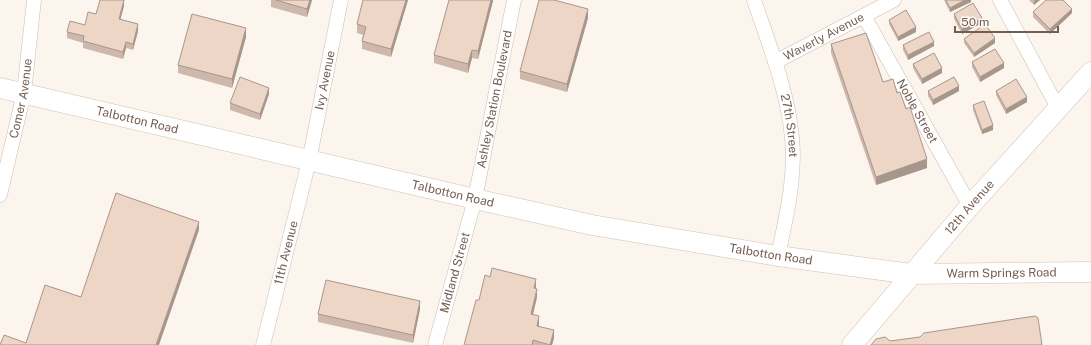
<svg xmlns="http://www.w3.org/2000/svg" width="1091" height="345" font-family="'Public Sans',sans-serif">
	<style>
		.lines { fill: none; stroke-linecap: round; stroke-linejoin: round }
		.street-casing { stroke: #cdbeb3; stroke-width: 15 }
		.secondary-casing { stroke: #d2c0b3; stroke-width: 21 }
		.street { stroke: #fff; stroke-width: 14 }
		.secondary { stroke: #fff; stroke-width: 20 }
		.wall { fill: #cdb8ab }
		.shaded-wall { fill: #a7968b }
		.building { fill: #eed6c7; stroke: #a7968b }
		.labels { text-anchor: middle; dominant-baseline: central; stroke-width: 4; stroke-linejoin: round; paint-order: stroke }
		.street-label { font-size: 12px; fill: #755d51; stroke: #fefaf4 }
	</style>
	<rect width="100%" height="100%" fill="#fbf5ed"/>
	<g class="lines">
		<g class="street-casing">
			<g id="street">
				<path id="s1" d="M754 0C769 45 788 91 792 138 796 178 786 217 778 256"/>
				<path d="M1000 0 1058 108"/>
				<path id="s2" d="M864 16 970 206"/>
				<path id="s3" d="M775 62 894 0"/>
				<path id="s4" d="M0 195 24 93 34 0"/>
				<path id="s5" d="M263 345 309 161 341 0"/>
				<path id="s6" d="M435 345 475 199 514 0"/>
			</g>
		</g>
		<g class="secondary-casing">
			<g id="secondary">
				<path id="s7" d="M0 88 475 199 592 225 778 256 911 274 1091 272"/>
				<path id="s8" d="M852 345 970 206 1091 72"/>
			</g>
		</g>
		<use href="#street" class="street"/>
		<use href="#secondary" class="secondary"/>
	</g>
	<path class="wall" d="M271 0H312L307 17 271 7Z
		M408 0 391 57 362 49V41L363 35 357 33V24Z
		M493 0 478 59 472 58 468 73 434 63V55Z
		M944 0H971V2L950 12Z
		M1029 0H1040L1034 5Z
		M124 6 120 19 138 31 133 50 126 48 123 59 83 48V43L67 38V32L85 25 96 14Z
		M1033 12 1072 13 1050 34 1033 17Z
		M954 14 982 23 962 34 954 19Z
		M588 18 567 92 520 79V71Z
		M889 20 916 32 898 41 889 24Z
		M246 37 232 88 178 73V65Z
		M964 39 995 43 974 57 964 43Z
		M831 44 897 93 927 168 876 185 831 53Z
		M903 45 934 46 908 60 903 50Z
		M972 62 1004 68 980 82 972 67Z
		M913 64 942 73 922 84 913 68Z
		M928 91H959L933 105 928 96Z
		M996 91 1027 102 1006 114 996 95Z
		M269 94 260 120 230 110V103Z
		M973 105 993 130 982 134 973 110Z
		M536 287 537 297 533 315 539 325V326L554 338 552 345H464L479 300Z
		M420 309 413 343 318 322V314Z"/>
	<path class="shaded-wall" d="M124 0V6L119 25V19Z
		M310 0H312L307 17V9Z
		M406 0H408L391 57V49Z
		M491 0H493V1L478 59V51Z
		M965 0H971V2L950 12V8Z
		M1035 0H1040L1034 5V1Z
		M588 9V18L567 92V84Z
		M1072 9V13L1050 34V29Z
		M982 18V23L962 34V29Z
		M138 24V31L133 50V44Z
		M916 27V32L898 41V37Z
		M246 28V37L232 88V79Z
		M995 38V43L974 57V53Z
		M126 42V48L123 59V52Z
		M934 42V46L908 60V55Z
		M472 50V58L468 73V64Z
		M1004 63V68L980 82V77Z
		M942 68V73L922 84V79Z
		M959 86V91L933 105V100Z
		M269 88V94L260 120V114Z
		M1027 97V102L1006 114V109Z
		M993 125V130L982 134V130Z
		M927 159V168L876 185V177Z
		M199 222V230L159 345H156Z
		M536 279V287L534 296V288Z
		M537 289V297L531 322V314Z
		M420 301V309L413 343V335Z
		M539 316V325L537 334V326Z
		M554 330V338L552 345H550Z"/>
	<path class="building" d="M100 0H124L119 19 138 24 133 44 126 42 123 52 83 41 84 36 67 32 70 21 85 25 88 12 96 14Z
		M276 0H310L307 9Z
		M363 0H406L391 49 362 41 366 27 357 24Z
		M449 0H491L478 51 472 50 468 64 434 55Z
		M539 0H554L588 9 567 84 520 71Z
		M946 0H965L950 8Z
		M1046 0H1063L1072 9 1050 29 1033 12Z
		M973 3 982 18 962 29 954 14Z
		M906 10 916 27 898 37 889 20Z
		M192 14 246 28 232 79 178 65Z
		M985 24 995 38 974 53 964 39Z
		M929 32 934 42 908 55 903 45Z
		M866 33 883 82 893 79 897 93 900 92 906 109 910 107 927 159 876 177 831 44Z
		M995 49 1004 63 980 77 972 62Z
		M934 53 942 68 922 79 913 64Z
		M240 77 269 88 260 114 230 103Z
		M954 77 959 86 933 100 928 91Z
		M1016 79 1027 97 1006 109 996 91Z
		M984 101 993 125 982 130 973 105Z
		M116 193 199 222 156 345H0L4 335 26 343 45 285 81 297Z
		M492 268 536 279 534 288 537 289 531 314 539 316 537 326 554 330 550 345 533 340 532 345H464L476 300H479L485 275 490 277Z
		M326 280 420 301 413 335 318 314Z
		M1035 316 1038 318 1042 345H871L876 339 885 337 890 341 920 337 924 333Z"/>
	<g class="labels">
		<g class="street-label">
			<text stroke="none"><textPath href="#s3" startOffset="55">Waverly Avenue</textPath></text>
			<text stroke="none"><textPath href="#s5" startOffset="272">Ivy Avenue</textPath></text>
			<text stroke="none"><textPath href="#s4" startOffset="99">Comer Avenue</textPath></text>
			<text stroke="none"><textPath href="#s6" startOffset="253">Ashley Station Boulevard</textPath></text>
			<text stroke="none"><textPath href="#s2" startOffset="109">Noble Street</textPath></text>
			<text stroke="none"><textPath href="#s7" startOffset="141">Talbotton Road</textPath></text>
			<text stroke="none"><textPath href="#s1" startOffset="131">27th Street</textPath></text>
			<text stroke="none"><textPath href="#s7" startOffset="465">Talbotton Road</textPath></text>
			<text stroke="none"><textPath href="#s8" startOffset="181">12th Avenue</textPath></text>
			<text stroke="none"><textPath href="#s5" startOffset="95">11th Avenue</textPath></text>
			<text stroke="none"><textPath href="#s7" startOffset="789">Talbotton Road</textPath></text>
			<text stroke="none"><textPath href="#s6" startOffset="75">Midland Street</textPath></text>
			<text stroke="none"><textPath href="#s7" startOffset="1021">Warm Springs Road</textPath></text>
		</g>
	</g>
	<path d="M955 26v6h103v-6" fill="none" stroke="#755d51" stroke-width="2"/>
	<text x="961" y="26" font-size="12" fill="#755d51" stroke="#fefaf4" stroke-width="3" paint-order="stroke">50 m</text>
</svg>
